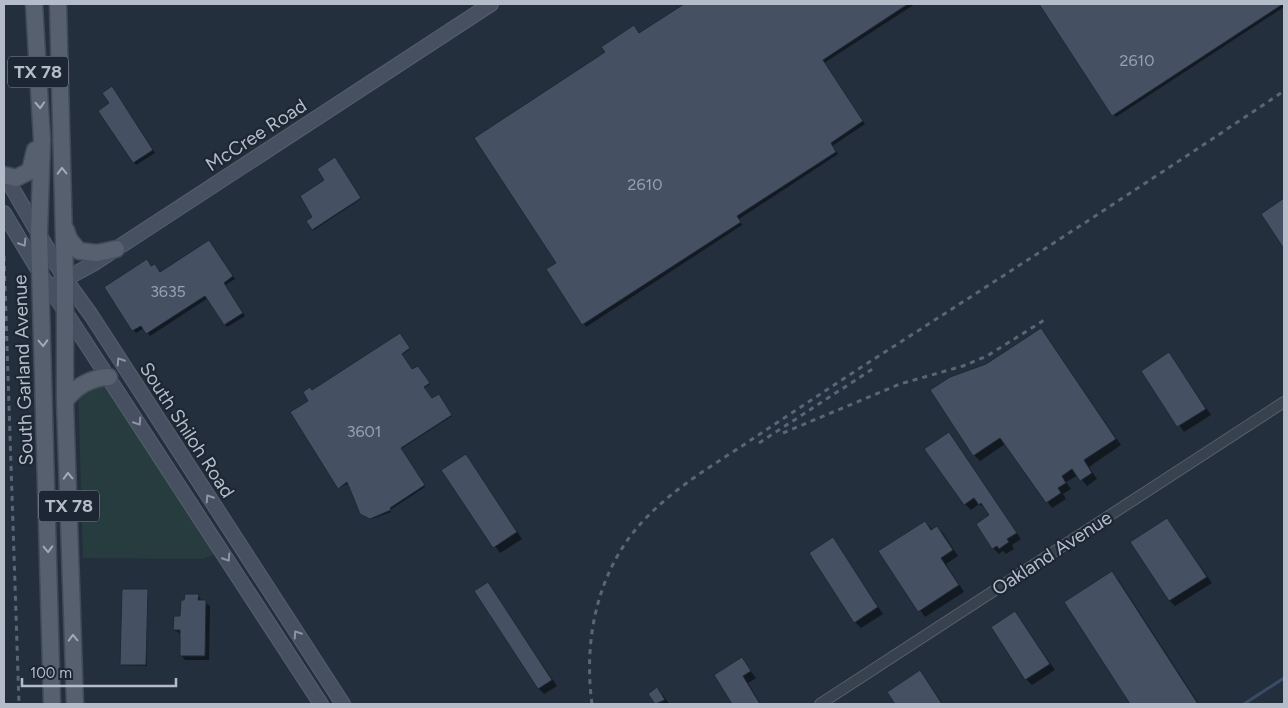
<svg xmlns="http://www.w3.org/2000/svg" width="1288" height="708" font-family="Figtree,sans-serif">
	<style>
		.green { fill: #263c3f }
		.shadow { fill: #0007 }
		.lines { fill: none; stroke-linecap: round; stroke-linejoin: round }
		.stream { stroke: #394c67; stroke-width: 3 }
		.building { fill: #455162; stroke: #1f2835 }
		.street-casing { stroke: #565f6c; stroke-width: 12 }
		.secondary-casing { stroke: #565f6c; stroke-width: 16 }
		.primary-casing { stroke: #414a57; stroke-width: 19 }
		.street { stroke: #38414e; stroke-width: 10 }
		.secondary { stroke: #465061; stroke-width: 14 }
		.primary { stroke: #56606e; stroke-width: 16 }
		.rail { stroke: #5a6575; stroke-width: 3; stroke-dasharray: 5 5; stroke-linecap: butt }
		.oneway { stroke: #a1aab7 }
		.oneway2 { stroke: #8e96a5 }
		.labels { text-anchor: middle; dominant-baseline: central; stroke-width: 4.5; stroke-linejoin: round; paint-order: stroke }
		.number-label { font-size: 16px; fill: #98a1af }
		.shield { fill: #1d2633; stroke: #878f9c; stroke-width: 1 }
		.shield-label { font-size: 18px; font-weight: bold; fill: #b4bcc9 }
		.street-label { font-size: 19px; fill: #b4bcc9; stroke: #1d2633 }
	</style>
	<rect width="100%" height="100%" fill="#242f3e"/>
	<path class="green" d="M88 370 105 379 217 553 203 559 83 558 78 383Z"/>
	<path class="shadow" d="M686 4H915L824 63 865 124 832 146 838 154 739 219 742 225 586 327 548 270 558 263 640 34Z
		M1041 4H1284V7L1116 117Z
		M114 91 155 153 136 165 100 111 111 104Z
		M336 160 361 199 314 230 308 221 314 217 326 181Z
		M209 241 235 279 225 285 245 316 227 327 208 298 150 336 144 328 136 333 105 287 155 265 161 273Z
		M1041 329 1121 445 1089 467 1097 479 1087 486 1078 475 1066 482 1071 489 1063 494 1066 499 1052 508 1005 444 980 461 974 455 987 366Z
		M400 335 410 349 402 355 412 371 418 368 430 384 424 388 432 399 439 395 452 416 401 449 425 487 390 510 391 512 372 519 362 514 349 483 339 488 309 401 312 392Z
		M1169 354 1211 415 1184 432 1142 371Z
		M949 434 1021 539 1012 545 1014 549 1006 554 1003 551 999 554 993 548 991 515 987 509 979 504 971 510 965 504Z
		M466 456 522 539 500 553 443 470Z
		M1167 519 1212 583 1175 606 1170 601Z
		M925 522 933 530 937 527 943 533 958 556 946 564 964 592 925 617 880 552Z
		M833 539 883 614 861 628 855 622Z
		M1112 573 1118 579 1199 704H1131L1066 603Z
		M488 584 557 686 544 694 538 688Z
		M147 590V666L123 665 122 664Z
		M198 595 202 601 210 606 209 660H185L181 655V634L174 630Z
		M1015 612 1055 670 1032 685 1026 679Z
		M741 659 756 678 748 683 761 704H734L715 675Z
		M920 672 943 704H893L895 703Z
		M657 689 663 695 669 704H656L650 694Z"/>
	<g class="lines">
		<path class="stream" d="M1244 704 1284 678"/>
	</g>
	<path class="building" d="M684 4H908L823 60 863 121 831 143 836 152 737 216 741 222 582 325 546 269 556 263 474 138 605 52 601 47 634 25 639 33Z
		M1039 4H1283L1112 116Z
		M112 86 153 150 133 163 98 111 109 103 102 93Z
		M335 157 361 198 312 230 306 221 312 217 300 196 324 180 317 169Z
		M1284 198V249L1261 214Z
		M209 240 233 276 224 283 243 313 224 325 205 296 146 334 141 326 132 331 104 287 147 259 151 266 155 264 160 272Z
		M1041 328 1116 439 1084 460 1092 473 1080 481 1072 469 1062 476 1066 483 1058 488 1061 493 1046 503 1000 438 973 456 930 390 950 377 986 364Z
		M400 333 410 348 402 354 412 369 418 366 430 383 424 387 432 398 439 394 452 415 401 448 425 485 390 508 391 510 370 519 360 514 347 482 338 489 290 412 308 401 303 392 310 387 312 390Z
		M1169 352 1206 409 1177 427 1141 371Z
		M949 432 1017 533 1007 539 1009 542 999 549 997 546 992 549 976 524 989 515 981 503 979 505 974 498 964 505 924 449Z
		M466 454 517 532 493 548 441 470Z
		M1167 518 1207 577 1169 601 1130 542Z
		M925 521 931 530 937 526 953 550 941 558 959 585 918 612 878 551Z
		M833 537 878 607 854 623 809 553Z
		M1112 571 1198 704H1130L1064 602Z
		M488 582 552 680 538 689 474 591Z
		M122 589H148L146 665H120Z
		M185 594H199L198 600H206L205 656H180V630H173L174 616H180L181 600H184Z
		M1015 611 1050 664 1025 680 991 627Z
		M742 657 751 671 743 676 760 704H732L714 675Z
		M920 670 942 704H895L887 692Z
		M657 687 665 700 655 704 648 694Z"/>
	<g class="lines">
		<g class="street-casing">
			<path id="street" d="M820 704 1284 402"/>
		</g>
		<g class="secondary-casing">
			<path id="secondary" d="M4 174 65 279 91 315 343 704
				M4 213 40 273 321 704
				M58 283 93 264 491 4"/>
		</g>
		<g class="primary-casing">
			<path id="primary" d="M34 4 42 140 39 233 52 704
				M58 4 65 279V401L75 704
				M4 175 16 178 30 171 35 150
				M66 230 69 239 79 251 97 253 116 249
				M65 401C76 386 90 378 109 377"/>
		</g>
		<use href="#street" class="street"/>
		<use href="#secondary" class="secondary"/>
		<use href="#primary" class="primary"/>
		<path class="rail" d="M4 172V176
			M4 256 19 704
			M783 433 900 384 963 366 987 356 1046 319
			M759 443 874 368
			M592 704C584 645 595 582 632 534 662 496 702 472 742 446 781 420 820 394 860 368 1002 277 1144 185 1284 91"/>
	</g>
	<defs><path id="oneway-chevron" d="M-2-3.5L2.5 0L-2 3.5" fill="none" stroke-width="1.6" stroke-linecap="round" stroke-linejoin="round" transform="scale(1.25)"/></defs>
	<g class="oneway">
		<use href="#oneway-chevron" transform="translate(40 105) rotate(87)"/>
		<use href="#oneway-chevron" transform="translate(62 171) rotate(-91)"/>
		<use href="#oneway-chevron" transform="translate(43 343) rotate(88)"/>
		<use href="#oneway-chevron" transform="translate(68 476) rotate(-92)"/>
		<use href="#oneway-chevron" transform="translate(48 549) rotate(88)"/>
		<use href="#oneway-chevron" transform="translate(73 638) rotate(-92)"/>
	</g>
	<g class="oneway2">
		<use href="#oneway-chevron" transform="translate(23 243) rotate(58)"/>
		<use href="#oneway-chevron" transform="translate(120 361) rotate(-123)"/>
		<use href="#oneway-chevron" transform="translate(138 422) rotate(57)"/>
		<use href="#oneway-chevron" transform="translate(209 498) rotate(-123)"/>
		<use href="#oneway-chevron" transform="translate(227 558) rotate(57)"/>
		<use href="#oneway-chevron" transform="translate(297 634) rotate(-123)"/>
	</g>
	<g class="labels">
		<g class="number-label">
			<text x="1137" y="60">2610</text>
			<text x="645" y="184">2610</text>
			<text x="168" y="291">3635</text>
			<text x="364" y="431">3601</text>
		</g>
		<g class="shield">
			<rect x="8" y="56.5" width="60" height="31" rx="4"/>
			<rect x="39" y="490.5" width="60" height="31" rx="4"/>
		</g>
		<g class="shield-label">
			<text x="38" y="72">TX 78</text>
			<text x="69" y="506">TX 78</text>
		</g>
		<g class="street-label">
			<text transform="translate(256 135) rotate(-33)">McCree Road</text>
			<text transform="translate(23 370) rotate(-92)">South Garland Avenue</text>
			<text transform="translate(187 430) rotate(57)">South Shiloh Road</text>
			<text transform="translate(1052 553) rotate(-33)">Oakland Avenue</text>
		</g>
	</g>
	<rect width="1288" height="708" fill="none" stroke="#b4bcc9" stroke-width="10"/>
	<path d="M22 678v8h154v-8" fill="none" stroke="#b4bcc9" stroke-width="2.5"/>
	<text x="30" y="678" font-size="15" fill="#b4bcc9" stroke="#1d2633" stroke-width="4" paint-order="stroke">100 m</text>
</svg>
